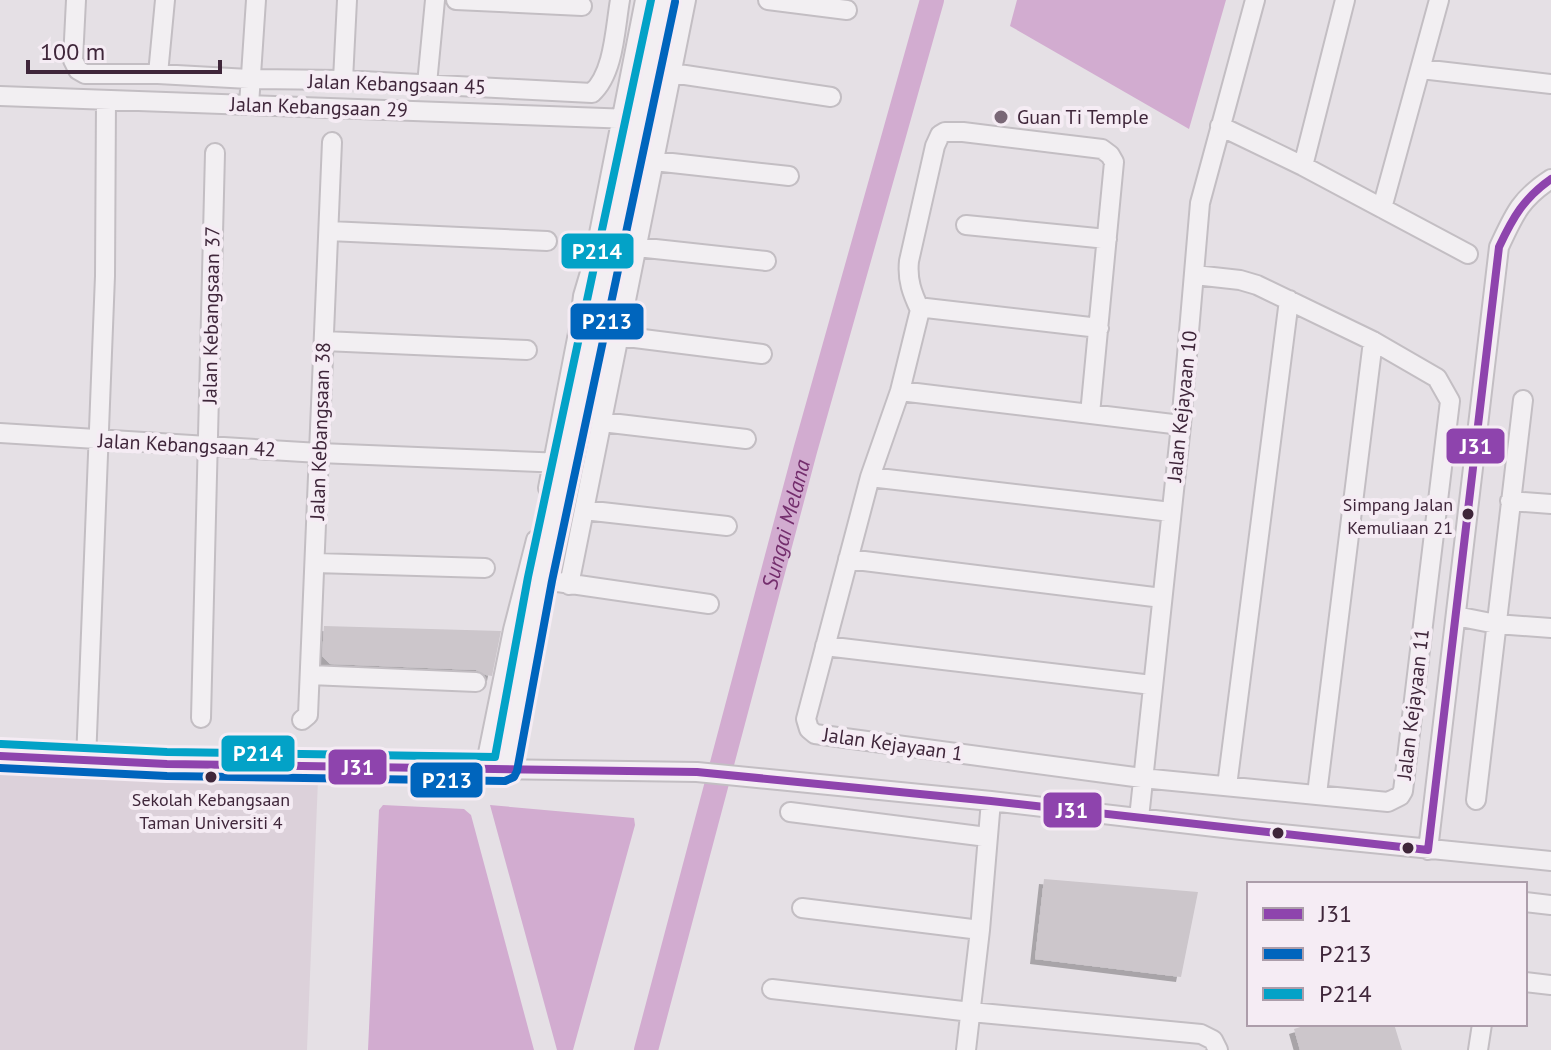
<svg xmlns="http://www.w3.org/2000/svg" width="1551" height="1050" font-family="'PT Sans',sans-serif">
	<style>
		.built { fill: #dcd1da }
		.water { fill: #d2acd0 }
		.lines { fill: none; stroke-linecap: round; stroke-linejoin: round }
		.river { stroke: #d2acd0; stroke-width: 24 }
		.building { fill: #ccc6cb; filter: url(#shadow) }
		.minor-casing { stroke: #c3bec3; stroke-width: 22 }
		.minor { stroke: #f2eff2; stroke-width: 18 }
		.bus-1-casing { stroke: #f5ecf4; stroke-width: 14 }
		.bus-2-casing { stroke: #f5ecf4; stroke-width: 14 }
		.bus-3-casing { stroke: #f5ecf4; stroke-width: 14 }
		.bus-1 { stroke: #8e44ad; stroke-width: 8 }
		.bus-2 { stroke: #0065bd; stroke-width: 8 }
		.bus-3 { stroke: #03a2c7; stroke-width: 8 }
		.poi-dot { fill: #796776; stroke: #f5ecf4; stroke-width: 3 }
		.bus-dot { fill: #3f263a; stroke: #f5ecf4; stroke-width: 3 }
		.labels { text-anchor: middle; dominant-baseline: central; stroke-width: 8; stroke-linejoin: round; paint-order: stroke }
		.bus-label { font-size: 18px; fill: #3f263a; stroke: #f5ecf4; text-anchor: end }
		.street-label { font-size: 20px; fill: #3f263a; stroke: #f5ecf4 }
		.poi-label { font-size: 20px; fill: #3f263a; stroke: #f5ecf4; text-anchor: start }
		.water-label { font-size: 22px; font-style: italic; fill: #742e6d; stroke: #f5ecf4 }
		.line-badge { stroke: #f5ecf4; stroke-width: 3 }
		.badge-label { font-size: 22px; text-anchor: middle; font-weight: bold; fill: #fff }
	</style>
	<defs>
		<filter id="shadow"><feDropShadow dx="-5" dy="5" stdDeviation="0" flood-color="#0004"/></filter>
	</defs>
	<rect width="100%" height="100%" fill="#e5e0e5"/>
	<path class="built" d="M0 764 318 780 307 1050H0Z"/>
	<path class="water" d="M1017 0H1226L1189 129 1010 26Z
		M383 805 464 809 471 815 534 1050H368L379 810Z
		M490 805 634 818 635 825 573 1050H557Z"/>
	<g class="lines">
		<path class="river" id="s1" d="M646 1050 805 451 932 0"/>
	</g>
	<path class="building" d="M324 626 501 631 492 676 486 675 476 670 330 664 322 656Z
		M1044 879 1198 892 1181 977 1035 959Z
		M1310 1024H1394L1402 1050H1300L1294 1029Z"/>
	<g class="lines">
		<g class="minor-casing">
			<path id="minor" d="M76 0 73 60 78 70 85 74H158L249 79 343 80 592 93C614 73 615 29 620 0
				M456 0 582 6
				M768 0 847 10
				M1421 69 1551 84
				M672 73 831 97
				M158 74 165 0
				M343 80 347 0
				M427 84 435 0
				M0 96 631 119
				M249 105 256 0
				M1220 126 1303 166 1468 254
				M654 161 789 176
				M1303 166 1345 0
				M1382 208 1439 0
				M966 225 1107 239
				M329 231 547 241
				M637 247 766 261
				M920 310 900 391 870 477 806 719 809 729 815 734 1142 778 1388 802 1400 796 1403 791 1450 401 1437 378 1373 341 1257 285 1240 280 1195 275
				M920 310C912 293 907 280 909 261L935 146 940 135 945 132H963L1102 149 1110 155 1114 162 1090 414
				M920 310 926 308 1099 328
				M582 328 619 336 762 354
				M324 341 527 350
				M900 391 1181 425
				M602 422 746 439
				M0 433 319 453 563 463
				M870 477 1171 512
				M548 488 579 328 583 296 594 259 645 0
				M1510 501 1551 504
				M584 510 727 526
				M848 559 1162 598
				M315 563 485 568
				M530 578 709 604
				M569 585 686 0
				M1456 616 1496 624 1551 628
				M825 646 1152 685
				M310 675 476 682
				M201 718 215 153
				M302 720 308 715 332 142
				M0 756 167 764 697 772 991 801 1241 830 1551 861
				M86 761 105 276 106 100
				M485 768 513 630 536 540
				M505 769 540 579 663 0
				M1227 786 1289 300
				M1317 794 1373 341
				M1476 800 1523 400
				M790 812 987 837
				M1139 818 1181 425 1200 203 1255 0
				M1428 850 1499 247C1514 215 1520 199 1551 179
				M1525 902 1551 905
				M802 908 980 930
				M1525 982 1551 985
				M772 989 971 1012 1201 1034 1213 1040 1218 1050
				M966 1050 980 930 991 801
				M1478 1050 1482 1024"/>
		</g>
		<use href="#minor" class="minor"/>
		<g class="bus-1-casing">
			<path id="bus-1" d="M0 756 167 764 697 772 991 801 1428 850
				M1428 850 1499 247C1513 217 1524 198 1551 179"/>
		</g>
		<g class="bus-2-casing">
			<path id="bus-2" d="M0 768 167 776 505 781 514 777 517 771 552 581 675 2"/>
		</g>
		<g class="bus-3-casing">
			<path id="bus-3" d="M1 744 167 752 495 757 528 577 651 0"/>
		</g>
		<use href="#bus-1" class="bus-1"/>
		<use href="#bus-2" class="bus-2"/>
		<use href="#bus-3" class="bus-3"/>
	</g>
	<circle class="poi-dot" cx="1001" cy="117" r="8"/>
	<g class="bus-dot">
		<circle cx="1468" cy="514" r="7"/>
		<circle cx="211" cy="777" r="7"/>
		<circle cx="1278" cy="833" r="7"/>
		<circle cx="1408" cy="848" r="7"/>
	</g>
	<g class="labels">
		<g class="bus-label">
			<text x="1453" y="504">Simpang Jalan<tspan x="1453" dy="23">Kemuliaan 21</tspan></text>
			<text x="211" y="799" text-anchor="middle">Sekolah Kebangsaan<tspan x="211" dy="23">Taman Universiti 4</tspan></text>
		</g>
		<g class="street-label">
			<text transform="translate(397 84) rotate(2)">Jalan Kebangsaan 45</text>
			<text transform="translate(319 107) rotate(2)">Jalan Kebangsaan 29</text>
			<text transform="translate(211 315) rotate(-89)">Jalan Kebangsaan 37</text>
			<text transform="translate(1182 406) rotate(-84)">Jalan Kejayaan 10</text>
			<text transform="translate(320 431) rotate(-88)">Jalan Kebangsaan 38</text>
			<text transform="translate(187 445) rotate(3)">Jalan Kebangsaan 42</text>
			<text transform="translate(1413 704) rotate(-83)">Jalan Kejayaan 11</text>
			<text transform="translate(893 744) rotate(8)">Jalan Kejayaan 1</text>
		</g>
		<g class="poi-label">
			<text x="1017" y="117">Guan Ti Temple</text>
		</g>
		<g class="water-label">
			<text stroke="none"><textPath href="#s1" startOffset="544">Sungai Melana</textPath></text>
		</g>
	</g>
	<g class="line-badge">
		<rect x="560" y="232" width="75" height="38" rx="8" fill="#03a2c7"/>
		<rect x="569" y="302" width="76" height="39" rx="8" fill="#0065bd"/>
		<rect x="1445" y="427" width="61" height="38" rx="8" fill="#8e44ad"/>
		<rect x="220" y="734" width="76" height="39" rx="8" fill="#03a2c7"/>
		<rect x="327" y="748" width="61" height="38" rx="8" fill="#8e44ad"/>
		<rect x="409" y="761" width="75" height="38" rx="8" fill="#0065bd"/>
		<rect x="1042" y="791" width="61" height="38" rx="8" fill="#8e44ad"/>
	</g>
	<g class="badge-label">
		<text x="597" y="259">P214</text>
		<text x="607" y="329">P213</text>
		<text x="1476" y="454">J31</text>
		<text x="258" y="761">P214</text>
		<text x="358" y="775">J31</text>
		<text x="447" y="788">P213</text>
		<text x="1072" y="818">J31</text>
	</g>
	<rect x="1247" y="882" width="280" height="144" fill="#f5ecf4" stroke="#ac9daa" stroke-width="2"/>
	<rect x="1263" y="908" width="40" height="12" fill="#8e44ad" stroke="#ac9daa" stroke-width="2"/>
	<text x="1319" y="922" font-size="24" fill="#3f263a">J31</text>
	<rect x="1263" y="948" width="40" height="12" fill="#0065bd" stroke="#ac9daa" stroke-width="2"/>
	<text x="1319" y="962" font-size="24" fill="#3f263a">P213</text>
	<rect x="1263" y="988" width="40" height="12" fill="#03a2c7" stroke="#ac9daa" stroke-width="2"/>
	<text x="1319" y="1002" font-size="24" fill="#3f263a">P214</text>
	<path d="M28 60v12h192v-12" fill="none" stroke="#3f263a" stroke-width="4"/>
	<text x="40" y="60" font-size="24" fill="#3f263a" stroke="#f5ecf4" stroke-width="6" paint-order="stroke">100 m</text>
</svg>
